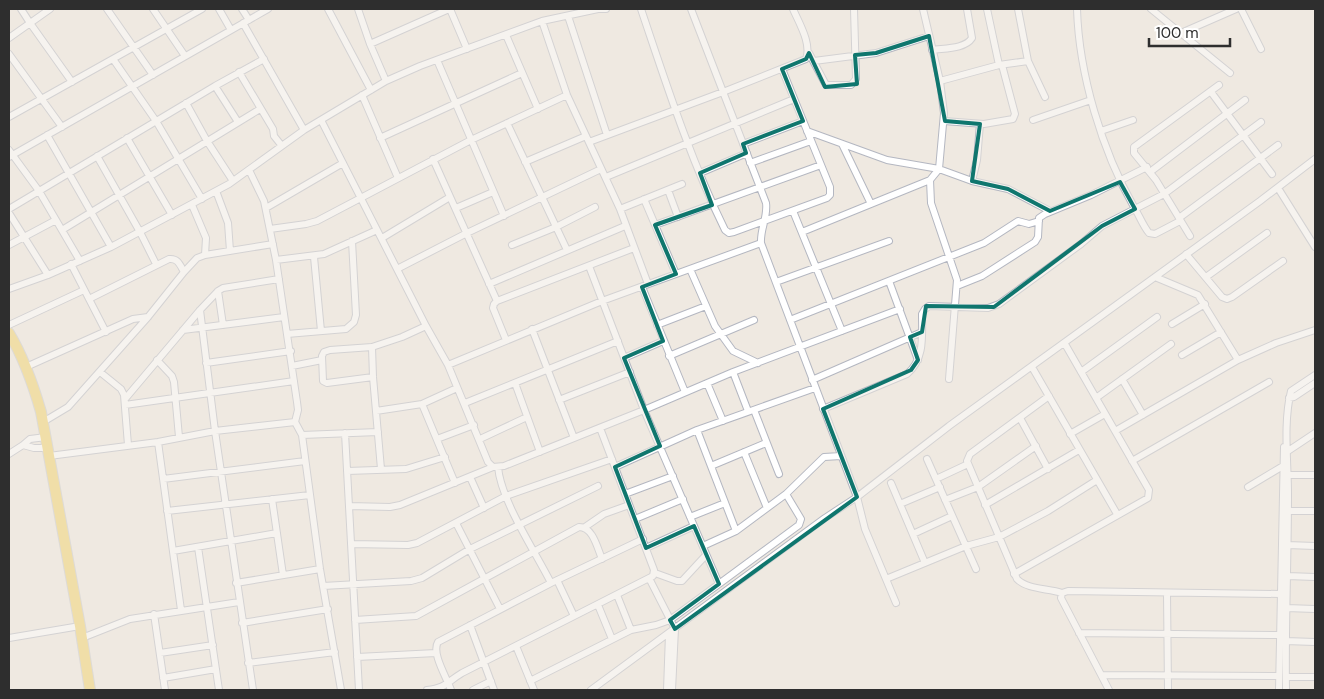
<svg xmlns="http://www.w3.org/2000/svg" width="1324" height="699" font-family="'DM Sans',sans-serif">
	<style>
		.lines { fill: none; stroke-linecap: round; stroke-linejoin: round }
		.minor-casing { stroke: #b4b7c1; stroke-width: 8 }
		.primary-casing { stroke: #c9c9c9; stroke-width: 12 }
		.minor { stroke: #fff; stroke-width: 6 }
		.primary { stroke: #f2d163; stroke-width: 10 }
		.marked { fill: none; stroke: #0f766e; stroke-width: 4; stroke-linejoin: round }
	</style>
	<rect width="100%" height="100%" fill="#efe9e1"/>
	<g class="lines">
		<g class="minor-casing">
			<path id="minor" d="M21 9 30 23 72 82
				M107 9 153 75
				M153 9 185 56
				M219 9 231 30
				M242 9 249 20
				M328 9 371 90
				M358 9 370 44 386 81
				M450 9 467 49
				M641 9C666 83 690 159 725 230L729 233 734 232 827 198 830 195V187L782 69
				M691 9 766 203C768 217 760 229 761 243L857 497 865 529 896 603
				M987 9 999 65
				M1018 9 1028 61 1045 97
				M1077 9C1079 74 1102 151 1134 207 1139 215 1143 226 1149 233L1155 234 1180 221
				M1151 9 1230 73
				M1241 9 1261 49
				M568 16 607 135
				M542 21 567 95 620 209 648 284
				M243 23 304 130
				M1181 33 1236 9
				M506 35 538 109
				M9 38 50 9
				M370 44 449 9
				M932 50C945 48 965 49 972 38L967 9
				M809 53 826 85H851L856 79 854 9
				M9 54 62 127
				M113 59 156 121 202 199
				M437 60 504 216
				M814 61 876 53 929 36
				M239 72 273 129 274 136 282 146
				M940 81 999 65 1028 61
				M215 86 238 122
				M1211 92 1272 174
				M362 95 398 178
				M186 103 207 141 233 181
				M9 117 202 9
				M321 120 426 326 448 365 488 462 493 467 504 466 644 410 733 372 900 309
				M1033 120 1091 100
				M944 121 984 124 1013 119 1015 114 1002 65
				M507 123 567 250
				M807 131 887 160 939 169 972 181 1008 189 1050 211
				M1101 131 1133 120
				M47 135 111 247
				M127 138 172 215
				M380 138 522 73
				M589 142 723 92 806 59C812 44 799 23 793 9
				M743 144 803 121
				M842 144 871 204
				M9 150 39 191 80 261
				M97 156 140 232 156 264
				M9 157 268 9
				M433 159 497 301
				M525 162 586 136
				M750 163 811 141
				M249 170 264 201 276 260 297 402 298 410 295 422
				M1150 172 1245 100
				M700 173 747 153
				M606 177 794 99
				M930 180 931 203 957 280 949 379
				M972 181 977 160 980 124
				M1278 188 1315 247
				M668 190 678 217
				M216 191 228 223 230 251
				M644 199 676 274
				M192 205 206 238 205 255
				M266 208 343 163
				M456 208 493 192
				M9 209 215 86 264 59
				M620 209 682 184
				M793 211 842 331
				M9 213 48 275
				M1179 218 1278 145
				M655 225 821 165
				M270 229 306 224 317 221 471 140 567 95
				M62 230 260 109
				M802 232 930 180 939 169 944 113 940 81 923 9
				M1190 236 1156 180 1134 153V147L1219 85
				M382 238 450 197
				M9 245 56 220
				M512 245 556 227 595 207
				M1186 254 1222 297 1227 299 1232 297 1283 261
				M314 257 321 331
				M276 260 324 254 377 230
				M71 264 106 332
				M589 266 644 410 719 584
				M397 269 467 233 601 169
				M690 269 715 326 733 351 758 363
				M1155 277 1198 295 1238 360
				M1206 277 1267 233
				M889 281 918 360
				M776 282 889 241
				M489 284 625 226
				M957 286 982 276 1035 242 1038 237 1039 218 1045 214 1091 195 1147 167
				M642 287 685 392
				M9 289 48 275 111 247 229 184 304 130 386 81 420 66 542 21 598 9H606
				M218 291 223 325
				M89 299 169 259C178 258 180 265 184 272
				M200 310 215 431 253 690
				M790 320 984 243 1018 221 1029 224 1039 221
				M1172 324 1205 304
				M9 325 84 290
				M657 325 706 306
				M532 329 574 438
				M183 330 284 317
				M287 334 346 329 354 322 356 315 352 241
				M506 340 493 308 494 304 497 301 634 248
				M372 347 373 377 381 469
				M1182 355 1221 332
				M669 356 754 320
				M624 358 663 341
				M157 360 172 376 174 382 179 437
				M206 363 291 351
				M448 365 602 301 761 243
				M292 366 322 360
				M26 367 133 319 148 317
				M1032 367 1117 514
				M100 372 121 389 124 395 128 445
				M733 372 748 411
				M1081 372 1157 317
				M373 377 327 383 323 381 322 356 324 352 330 350 372 347 402 337 426 326
				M1122 379 1143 415
				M812 380 922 332
				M515 383 540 452
				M707 383 723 421
				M1049 396 970 454 967 461 1017 579C1028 590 1048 588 1062 593
				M1096 398 1171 344
				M1289 398 1294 397 1315 383
				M125 399 200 310 218 291 223 288 279 279
				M559 400 630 372
				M465 403 618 341
				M422 404 455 483
				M125 405 294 381
				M823 409 907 374C925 359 922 336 922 314L925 309 929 306 988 308 999 304 1081 244 1102 226 1164 194 1261 122
				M754 410 779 474
				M376 411 422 404 457 388
				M1020 418 1048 469
				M43 422 68 407 148 317 184 272 197 258 205 255 273 244
				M697 430 736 531
				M1115 431 1238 360 1276 343 1315 330
				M345 433 359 690
				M1070 434 1105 414
				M302 435 378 432
				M437 439 474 425
				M480 439 527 417
				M158 442 181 610
				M23 445 30 439 46 437
				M1288 451 1315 433
				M744 452 767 508
				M9 454 23 445 34 448H48
				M49 456 158 442 215 431 295 422 302 435 320 569 341 690
				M927 459 976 569
				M1132 461 1269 382
				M711 466 766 443
				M498 467C501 501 535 551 551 583
				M615 467 697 430 815 388
				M347 471 406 469 445 457
				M1288 475H1315
				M470 477 484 508
				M163 479 305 461
				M936 479 968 464
				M891 483 925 563
				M1248 487 1283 466
				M625 494 673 476
				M272 499 283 575
				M945 500 978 487 1036 446
				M900 504 940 487
				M985 505 1079 450
				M349 506 390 507 400 505 493 467
				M167 511 310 495
				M1288 511H1315
				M690 517 725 503
				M635 519 683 499
				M456 523 500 609
				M585 527 604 514 629 505
				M913 534 952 516
				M351 544 408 545 417 543 506 496 612 459
				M1287 545 1315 546
				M703 546 736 531 786 494 824 457 841 456
				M198 547 219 690
				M646 548 694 526
				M173 551 277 533
				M655 573 677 581H682L706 555
				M1014 574 1148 498 1149 490 1065 344
				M1287 576 1315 577
				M886 579 966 546 999 537 1048 511 1097 480
				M557 580 574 616
				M650 580 675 629 672 690
				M236 583 320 569
				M323 586 411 581 422 578 470 549 598 486
				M1167 593 1168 690
				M617 595 631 630
				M598 605 612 639
				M1286 608 1315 609
				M154 614 165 690
				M355 620 416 616 579 527C593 527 597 547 602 559
				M242 623 328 609
				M470 625 494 690
				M1079 633 1279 635
				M9 638 80 626
				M82 638 130 619 239 602
				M1285 641 1315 642
				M516 646 534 690
				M160 653 213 645
				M357 657 436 653
				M248 663 335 652
				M1102 675 1279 676
				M1286 677H1315
				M163 678 216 669
				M530 681 631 630 656 625 670 620 799 525 801 519 786 494
				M427 690C446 688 447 682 462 673L653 576 654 570 600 428
				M451 690C447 678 431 653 438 642L551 583 643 539
				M473 690 491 681
				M591 690 825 518 857 497 949 426 1260 201 1315 159
				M667 690 669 634
				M1109 690 1061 598 1062 593 1068 591 1280 594
				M1279 690 1284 447
				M1286 690C1285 625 1288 560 1288 494 1288 461 1283 423 1291 391L1315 375"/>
		</g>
		<g class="primary-casing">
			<path id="primary" d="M9 333C24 358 33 384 41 412L80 626 90 690"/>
		</g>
		<use href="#minor" class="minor"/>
		<use href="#primary" class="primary"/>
	</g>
	<path d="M0 0H1324V699H0ZM929 36 945 121 980 124 972 181 1008 189 1050 211 1120 182 1135 209 1102 226 994 307 926 306 922 332 910 337 918 360 911 370 823 409 857 497 675 629 670 620 719 584 694 526 646 548 615 467 660 446 624 358 663 341 642 287 676 274 655 225 712 205 700 173 746 153 743 144 803 121 782 69 806 59 809 53 825 87 857 84 855 55 876 53Z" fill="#efe9e1" fill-opacity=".55" fill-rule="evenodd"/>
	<path class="marked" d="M929 36 945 121 980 124 972 181 1008 189 1050 211 1120 182 1135 209 1102 226 994 307 926 306 922 332 910 337 918 360 911 370 823 409 857 497 675 629 670 620 719 584 694 526 646 548 615 467 660 446 624 358 663 341 642 287 676 274 655 225 712 205 700 173 746 153 743 144 803 121 782 69 806 59 809 53 825 87 857 84 855 55 876 53Z"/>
	<rect width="1324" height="699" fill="none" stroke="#2e2e2e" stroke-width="20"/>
	<path d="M1149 38v8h81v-8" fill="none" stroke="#2e2e2e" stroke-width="2.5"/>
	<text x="1156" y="38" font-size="15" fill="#2e2e2e" stroke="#ffffff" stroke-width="4" paint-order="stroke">100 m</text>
</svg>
